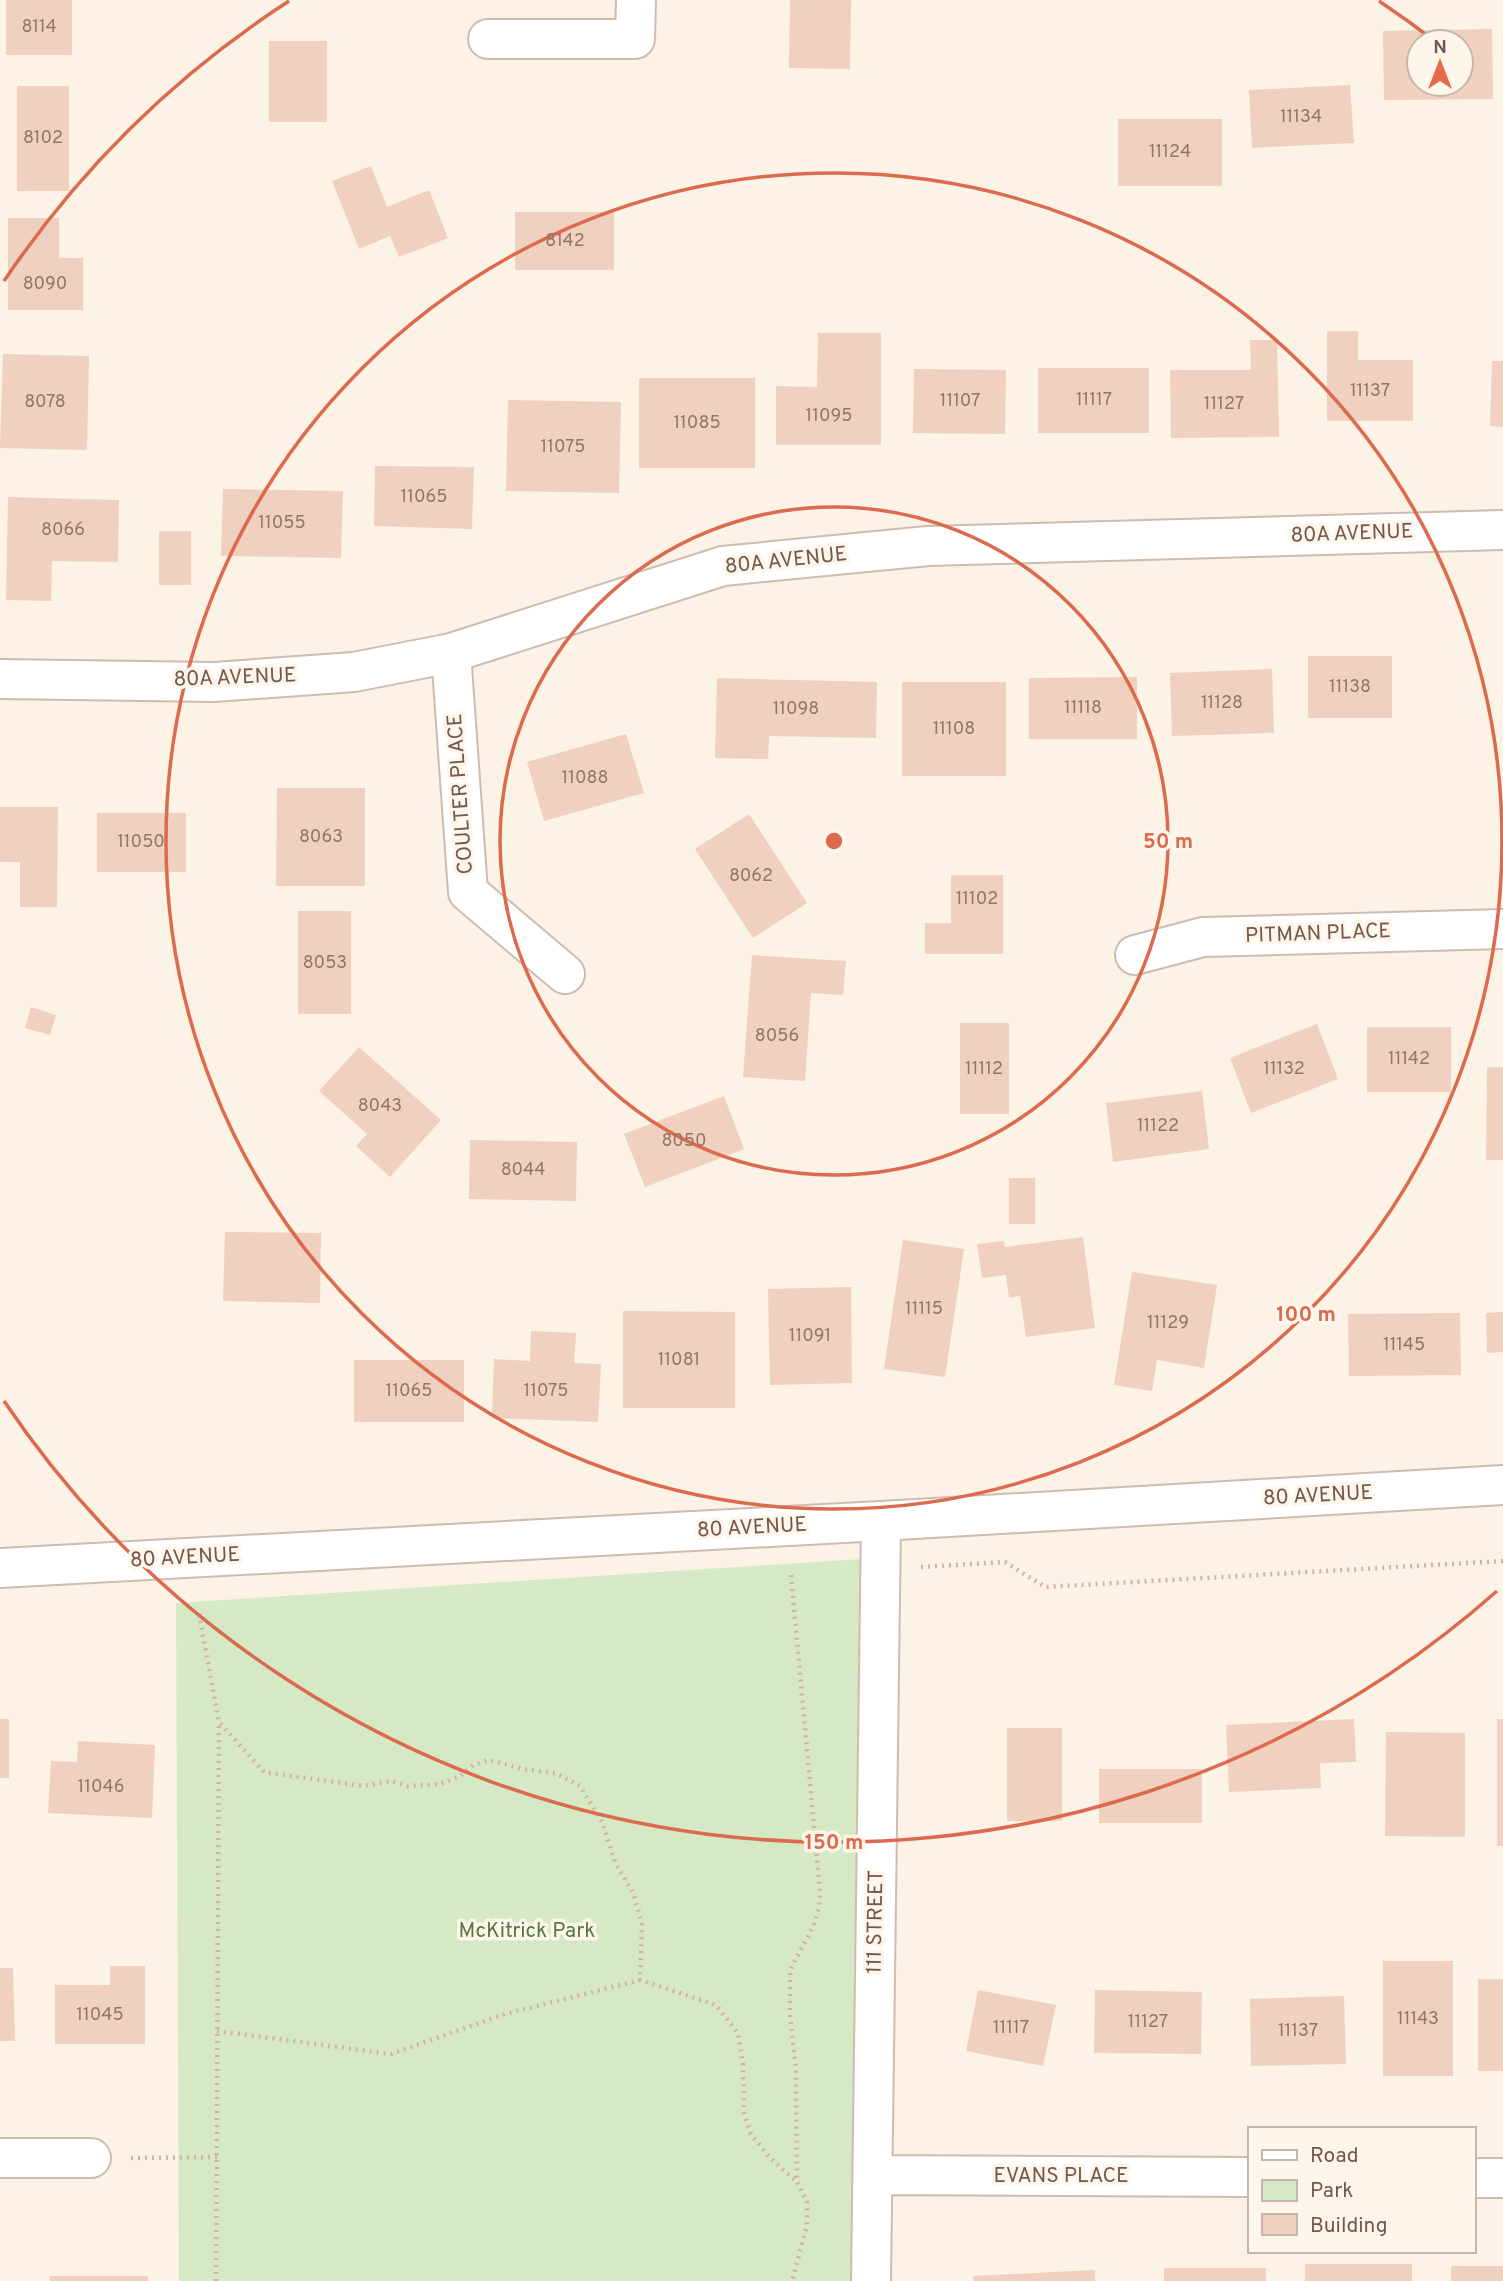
<svg xmlns="http://www.w3.org/2000/svg" width="1503" height="2281" font-family="Overpass,sans-serif">
	<style>
		.green { fill: #d4e9c4 }
		.building { fill: #f0d0be; fill-rule: evenodd }
		.lines { fill: none; stroke-linecap: round; stroke-linejoin: round }
		.minor-casing { stroke: #cfbcaf; stroke-width: 42 }
		.tertiary-casing { stroke: #cfbcaf; stroke-width: 42 }
		.path { stroke: #d5b3a1; stroke-width: 4.5; stroke-dasharray: 2 5; stroke-linecap: butt }
		.minor { stroke: #fff; stroke-width: 38 }
		.tertiary { stroke: #fff; stroke-width: 38 }
		.ring { fill: none; stroke: #dc6a4e; stroke-width: 3.5 }
		.labels { text-anchor: middle; dominant-baseline: central; stroke-width: 7; stroke-linejoin: round; paint-order: stroke }
		.number-label { font-size: 18px; fill: #937668 }
		.street-label { font-size: 21px; fill: #74584b; stroke: #fef6eb }
		.park-label { font-size: 21px; fill: #547943; stroke: #fef6eb }
		.centre { fill: #dc6a4e; stroke: #fef6eb; stroke-width: 3.5 }
		.ring-label { font-size: 21px; text-anchor: middle; font-weight: bold; fill: #dc6a4e; stroke: #fef6eb; stroke-width: 7; stroke-linejoin: round; paint-order: stroke }
	</style>
	<rect width="100%" height="100%" fill="#fcf2e5"/>
	<path class="green" d="M863 1559 890 2281H179L176 1603Z"/>
	<path class="building" d="M6 0H72V55H6Z
		M790 0H851L850 69 789 68Z
		M1492 29 1493 99 1384 100 1383 31ZM1419 42H1461V84H1419Z
		M269 41H327V122H269Z
		M1350 85 1354 143 1252 148 1249 90Z
		M17 86H69V191H17Z
		M1118 119H1222V186H1118Z
		M371 166 387 207 429 190 448 238 399 257 390 236 359 249 332 181Z
		M515 212H614V270H515Z
		M8 218H59V258H83V310H8Z
		M1327 331H1358V360H1413V421H1327Z
		M818 333H881V445H776V386L817 387Z
		M1250 340H1277L1279 437 1171 438 1170 370H1251Z
		M3 354 89 356 87 450 0 448Z
		M1492 361H1503V427L1490 426Z
		M1038 368H1149V433H1038Z
		M914 369 1006 370 1005 434 913 433Z
		M639 378H755V468H639Z
		M508 400 621 402 619 493 506 491Z
		M375 466 474 467 472 529 374 526Z
		M223 489 343 491 341 558 221 556Z
		M8 497 119 500 118 562 52 561 51 601 6 600Z
		M159 531H191V585H159Z
		M1308 656H1392V718H1308Z
		M1272 669 1274 733 1172 736 1170 673Z
		M1137 677V739H1029V678Z
		M717 678 877 682 876 738 769 736 768 759 715 758Z
		M902 682H1006V776H902Z
		M626 734 644 793 544 821 527 762Z
		M277 788H365V886H276Z
		M0 807H58L57 907H20V862H0Z
		M97 813H186V872H97Z
		M749 814 807 903 753 938 695 849Z
		M951 875H1003V954H925V923H951Z
		M298 911H351V1014H298Z
		M752 955 846 961 843 995 811 993 805 1081 743 1077Z
		M31 1007 56 1015 50 1035 25 1028Z
		M960 1023H1009V1114H960Z
		M1317 1024 1338 1079 1251 1113 1230 1058Z
		M1367 1027H1451V1092H1367Z
		M359 1047 441 1120 390 1177 356 1146 367 1134 319 1091Z
		M1487 1067H1503V1160H1486Z
		M1202 1091 1209 1149 1113 1162 1106 1103Z
		M724 1096 744 1149 645 1187 624 1134Z
		M470 1140 577 1142 576 1201 469 1199Z
		M1009 1178H1035V1224H1009Z
		M225 1232 321 1233 320 1303 223 1301Z
		M1083 1237 1095 1328 1026 1337 1020 1296 1009 1298 1006 1275 982 1278 977 1244 1004 1241 1005 1247Z
		M903 1240 964 1249 945 1377 884 1369Z
		M1132 1272 1217 1285 1204 1368 1157 1360 1152 1391 1114 1385Z
		M851 1287 852 1383 770 1385 768 1289Z
		M623 1311 735 1312V1408H623Z
		M1503 1312V1352L1487 1353 1486 1313Z
		M1460 1313 1461 1375 1349 1376 1348 1314Z
		M531 1331 576 1333 574 1363 601 1364 598 1422 492 1418 494 1359 530 1361Z
		M354 1360H464V1422H354Z
		M0 1719H9V1778H0Z
		M1354 1719 1356 1762 1320 1763 1321 1788 1229 1792 1226 1725Z
		M1497 1719H1503V1846H1497Z
		M1007 1728H1062V1821H1007Z
		M1386 1732 1465 1733V1837L1385 1836Z
		M78 1741 155 1745 152 1818 48 1813 51 1761 77 1762Z
		M1099 1769H1202V1823H1099Z
		M1383 1961H1453V2076H1383Z
		M110 1966H145V2044H55V1985H110Z
		M0 1968H13L15 2041H0Z
		M1478 1979H1503V2071H1478Z
		M978 1990 1056 2005 1043 2066 966 2051Z
		M1095 1990 1202 1992 1201 2054 1094 2053Z
		M1344 1996 1346 2064 1251 2066 1250 1999Z
		M1305 2264H1412V2281H1305Z
		M1451 2266H1503V2281H1451Z
		M1164 2268H1266V2281H1164Z
		M1095 2270V2281H974L973 2276Z
		M50 2276H148V2281H50Z"/>
	<g class="lines">
		<g class="minor-casing">
			<path id="minor" d="M488 39H635L636 0
				M451 653 468 892 565 974
				M0 679 214 682 354 672 451 653 723 566 928 546 1503 530
				M1135 955 1203 937 1503 929
				M0 2158H91
				M873 2175 1249 2177
				M1473 2178H1503
				M871 2281 881 1521"/>
		</g>
		<g class="tertiary-casing">
			<path id="tertiary" d="M0 1568 881 1521 1503 1485"/>
		</g>
		<path class="path" d="M921 1567 1005 1562 1045 1587 1503 1561
			M791 1575 820 1892 819 1907 814 1925 790 1970V2015L796 2069 797 2182 807 2202V2225L792 2281
			M199 1614 219 1722 264 1772 363 1786 391 1781 408 1786 440 1784 459 1777 473 1765 489 1760 523 1769 555 1773 580 1786 602 1822 615 1862 633 1893 642 1923 640 1980 716 2005 738 2033 743 2065 744 2113 751 2134 770 2158 797 2182
			M217 2031 391 2054 505 2014 640 1980
			M131 2158 217 2157
			M216 2281 219 1723"/>
		<use href="#minor" class="minor"/>
		<use href="#tertiary" class="tertiary"/>
	</g>
	<g class="ring">
		<circle cx="834" cy="841" r="334"/>
		<circle cx="834" cy="841" r="668"/>
		<path d="M1497 1591A1001 1001 0 0 1 4 1401M4 281A1001 1001 0 0 1 289 1M1379 1A1001 1001 0 0 1 1436 42"/>
	</g>
	<g class="labels">
		<g class="number-label">
			<text x="39" y="27">8114</text>
			<text x="1301" y="117">11134</text>
			<text x="43" y="138">8102</text>
			<text x="1170" y="152">11124</text>
			<text x="565" y="241">8142</text>
			<text x="45" y="284">8090</text>
			<text x="1370" y="391">11137</text>
			<text x="1094" y="400">11117</text>
			<text x="960" y="401">11107</text>
			<text x="45" y="402">8078</text>
			<text x="1224" y="404">11127</text>
			<text x="829" y="416">11095</text>
			<text x="697" y="423">11085</text>
			<text x="563" y="447">11075</text>
			<text x="424" y="497">11065</text>
			<text x="282" y="523">11055</text>
			<text x="63" y="530">8066</text>
			<text x="1350" y="687">11138</text>
			<text x="1222" y="703">11128</text>
			<text x="1083" y="708">11118</text>
			<text x="796" y="709">11098</text>
			<text x="954" y="729">11108</text>
			<text x="585" y="778">11088</text>
			<text x="321" y="837">8063</text>
			<text x="141" y="842">11050</text>
			<text x="751" y="876">8062</text>
			<text x="977" y="899">11102</text>
			<text x="325" y="963">8053</text>
			<text x="777" y="1036">8056</text>
			<text x="1409" y="1059">11142</text>
			<text x="984" y="1069">11112</text>
			<text x="1284" y="1069">11132</text>
			<text x="380" y="1106">8043</text>
			<text x="1158" y="1126">11122</text>
			<text x="684" y="1141">8050</text>
			<text x="523" y="1170">8044</text>
			<text x="924" y="1309">11115</text>
			<text x="1168" y="1323">11129</text>
			<text x="810" y="1336">11091</text>
			<text x="1404" y="1345">11145</text>
			<text x="679" y="1360">11081</text>
			<text x="409" y="1391">11065</text>
			<text x="546" y="1391">11075</text>
			<text x="101" y="1787">11046</text>
			<text x="100" y="2015">11045</text>
			<text x="1418" y="2019">11143</text>
			<text x="1148" y="2022">11127</text>
			<text x="1011" y="2028">11117</text>
			<text x="1298" y="2031">11137</text>
		</g>
		<g class="street-label">
			<text transform="translate(1352 534) rotate(-2)">80A AVENUE</text>
			<text transform="translate(786 561) rotate(-6)">80A AVENUE</text>
			<text transform="translate(235 678) rotate(-2)">80A AVENUE</text>
			<text transform="translate(461 794) rotate(-94)">COULTER PLACE</text>
			<text transform="translate(1318 934) rotate(-2)">PITMAN PLACE</text>
			<text transform="translate(1318 1496) rotate(-3)">80 AVENUE</text>
			<text transform="translate(752 1528) rotate(-3)">80 AVENUE</text>
			<text transform="translate(185 1558) rotate(-3)">80 AVENUE</text>
			<text transform="translate(876 1922) rotate(-89)">111 STREET</text>
			<text x="1061" y="2176">EVANS PLACE</text>
		</g>
		<g class="park-label">
			<text x="527" y="1931">McKitrick Park</text>
		</g>
	</g>
	<circle cx="834" cy="841" r="10" class="centre"/>
	<g class="ring-label">
		<text x="1168" y="848">50 m</text>
		<text x="1306" y="1321">100 m</text>
		<text x="834" y="1849">150 m</text>
	</g>
	<rect x="1248" y="2127" width="228" height="126" fill="#fef6eb" stroke="#c7b7ab" stroke-width="2"/>
	<rect x="1262" y="2150" width="35" height="10" fill="#ffffff" stroke="#c7b7ab" stroke-width="2"/>
	<text x="1310" y="2162" font-size="21" fill="#74584b">Road</text>
	<rect x="1262" y="2180" width="35" height="21" fill="#d4e9c4" stroke="#c7b7ab" stroke-width="2"/>
	<text x="1310" y="2197" font-size="21" fill="#74584b">Park</text>
	<rect x="1262" y="2214" width="35" height="21" fill="#f0d0be" stroke="#c7b7ab" stroke-width="2"/>
	<text x="1310" y="2232" font-size="21" fill="#74584b">Building</text>
	<g transform="translate(1440 63)"><circle r="33" fill="#fef6eb" stroke="#c7b7ab" stroke-width="2"/>
	<path d="M0-5L12 26L0 18L-12 26Z" fill="#e26b4e"/>
	<text y="-10" font-size="19" font-weight="bold" text-anchor="middle" fill="#74584b">N</text>
	</g>
</svg>
